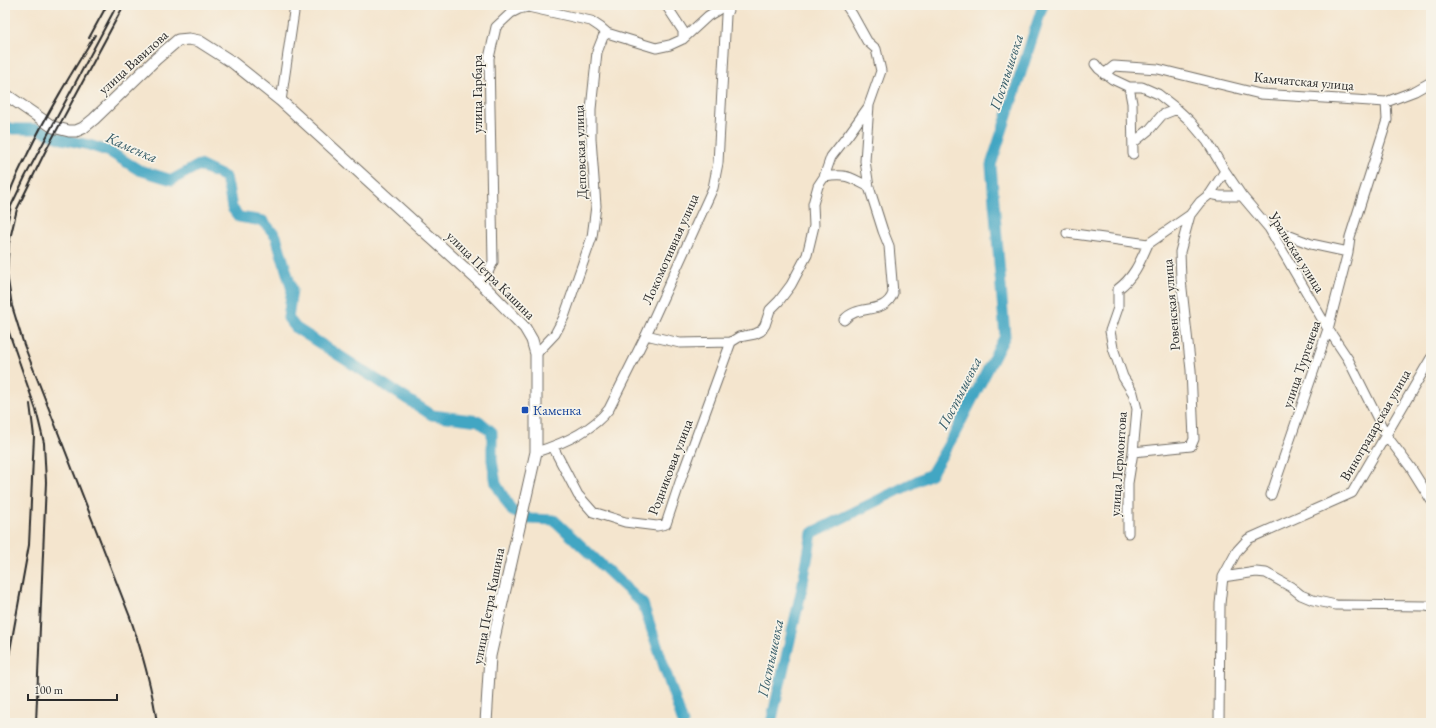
<svg xmlns="http://www.w3.org/2000/svg" width="1436" height="728" font-family="'EB Garamond',serif">
	<style>
		.lines { fill: none; stroke-linecap: round; stroke-linejoin: round }
		.river { stroke: #43a6c3; stroke-width: 11 }
		.minor-casing { stroke: #716c64; stroke-width: 11 }
		.major-casing { stroke: #716c64; stroke-width: 13 }
		.minor { stroke: #fff; stroke-width: 9 }
		.major { stroke: #fff; stroke-width: 11 }
		.rail { stroke: #2b2b2b; stroke-width: 2 }
		.transit-dot { fill: #1a4fb4; stroke: #f7f3e8; stroke-width: 1.5 }
		.labels { text-anchor: middle; dominant-baseline: central; stroke-width: 3.5; stroke-linejoin: round; paint-order: stroke }
		.street-label { font-size: 14px; fill: #2b2b2b; stroke: #f7f3e8 }
		.transit-label { font-size: 14px; fill: #164399; stroke: #f7f3e8; text-anchor: start }
		.water-label { font-size: 15px; font-style: italic; fill: #355c68; stroke: #f7f3e8 }
	</style>
	<rect width="100%" height="100%" fill="#f7f3e8"/>
	<filter id="ink" filterUnits="userSpaceOnUse"><feTurbulence type="fractalNoise" baseFrequency=".025" numOctaves="2"/><feDisplacementMap in="SourceGraphic" scale="8" xChannelSelector="R" yChannelSelector="G"/><feConvolveMatrix kernelMatrix="1 2 1 2 8 2 1 2 1" color-interpolation-filters="sRGB"/></filter>
	<filter id="wash" filterUnits="userSpaceOnUse"><feTurbulence type="fractalNoise" baseFrequency=".012" numOctaves="4" result="noise"/><feDisplacementMap in="SourceGraphic" scale="16" xChannelSelector="R" yChannelSelector="G"/><feGaussianBlur stdDeviation="0.9" result="paint"/><feColorMatrix in="noise" values="0 0 0 0 0 0 0 0 0 0 0 0 0 0 0 0 0 1.4 0 .05"/><feComposite in="paint" operator="in"/></filter>
	<g filter="url(#wash)">
		<rect width="100%" height="100%" fill="#f4e5ce"/>
		<g class="lines">
			<path class="river" d="M5 126 13 129H37L62 139 89 145 110 152 139 170 172 180 199 165 225 177 228 186 232 208 239 217 263 221 276 236 292 290 288 318 296 328 432 415 479 421 492 432V460L496 484 512 511 530 519 554 520 643 604 683 723
				M771 723 802 588 812 533 931 474 954 435 1005 336 991 165 1043 5"/>
		</g>
	</g>
	<g filter="url(#ink)">
		<g class="lines">
			<g class="minor-casing">
				<path id="minor" d="M666 5 683 31V39
					M1095 64 1099 69 1112 79 1129 87H1142L1158 94 1177 109 1190 121 1207 141 1225 171 1242 196 1269 228 1328 329 1348 359 1386 435 1411 468 1431 500
					M1104 74 1114 66 1158 69 1260 94 1386 102 1415 91 1431 82
					M1129 87 1132 103 1133 154
					M281 101 295 5
					M1133 143 1150 129 1162 115 1177 109
					M824 177 831 157 849 134 869 106
					M1210 194 1225 171
					M1269 228 1311 244 1348 252
					M1067 233 1148 244 1190 215 1200 202 1210 194 1220 196H1242
					M482 284 493 262 489 58 496 27 511 13 519 9 528 7 591 21 600 27 607 33
					M844 320C858 303 885 316 893 293L889 246 883 231 869 187 865 161 869 105 881 71 876 49 867 41 852 14 846 5
					M646 335 680 343 731 342
					M536 354 555 334 564 317 592 237 596 206 591 139V109L597 52 603 37 607 33 656 48 670 45 683 39 708 16 726 5
					M553 447 578 495 593 512 625 522 657 526 666 524 683 473 731 342 739 337 755 334 761 331 765 325 770 310 779 301 791 285 807 255 814 226 813 204 818 186 824 177C847 174 849 176 869 187
					M536 452C562 444 592 431 609 409L646 335 713 188 718 163 726 15 730 5
					M1133 452 1191 446 1194 439 1191 370 1181 280 1180 252 1190 215
					M1271 495 1328 329 1348 252 1350 237 1387 120 1386 102
					M1128 533V483L1133 452 1137 409 1133 393 1123 377 1113 348 1110 331 1118 308V289C1134 277 1140 262 1148 244
					M1223 577 1256 572 1266 573 1291 587 1301 595 1313 600 1336 605 1426 606 1431 607
					M1219 723 1220 604 1223 577 1237 551 1248 539 1352 493 1431 358"/>
			</g>
			<g class="major-casing">
				<path id="major" d="M5 94 53 127 69 131H76L83 128 94 119 156 59 178 40 189 39 199 41 232 62 281 101 482 284 525 328 532 340 536 354V452L490 656 486 723"/>
			</g>
			<use href="#minor" class="minor"/>
			<use href="#major" class="major"/>
			<path class="rail" d="M124 5 45 152 17 209 9 243 7 274 12 306 24 345 130 617C142 652 152 687 157 723
				M89 38 107 5
				M5 209C9 190 18 172 27 155 47 113 71 74 95 35
				M5 233 11 206 25 177 117 5
				M5 321 36 410 44 443 46 482 36 723
				M5 678 29 545 34 436 30 404"/>
		</g>
	</g>
	<rect class="transit-dot" x="521" y="406" width="8" height="8" rx="2"/>
	<g class="labels">
		<g class="street-label">
			<text transform="translate(133 62) rotate(-42)">улица Вавилова</text>
			<text transform="translate(1304 81) rotate(5)">Камчатская улица</text>
			<text transform="translate(477 94) rotate(-90)">улица Гарбара</text>
			<text transform="translate(580 152) rotate(-92)">Деповская улица</text>
			<text transform="translate(670 249) rotate(-66)">Локомотивная улица</text>
			<text transform="translate(1297 252) rotate(58)">Уральская улица</text>
			<text transform="translate(491 275) rotate(45)">улица Петра Кашина</text>
			<text transform="translate(1171 305) rotate(-95)">Ровенская улица</text>
			<text transform="translate(1301 364) rotate(-71)">улица Тургенева</text>
			<text transform="translate(1375 425) rotate(-60)">Виноградарская улица</text>
			<text transform="translate(1118 464) rotate(-86)">улица Лермонтова</text>
			<text transform="translate(670 467) rotate(-69)">Родниковая улица</text>
			<text transform="translate(488 606) rotate(-79)">улица Петра Кашина</text>
		</g>
		<g class="transit-label">
			<text x="533" y="410">Каменка</text>
		</g>
		<g class="water-label">
			<text transform="translate(1006 72) rotate(-72)">Постышевка</text>
			<text transform="translate(132 147) rotate(24)">Каменка</text>
			<text transform="translate(959 393) rotate(-63)">Постышевка</text>
			<text transform="translate(770 658) rotate(-78)">Постышевка</text>
		</g>
	</g>
	<rect width="1436" height="728" fill="none" stroke="#f7f3e8" stroke-width="20"/>
	<path d="M28 694v6h89v-6" fill="none" stroke="#2b2b2b" stroke-width="2"/>
	<text x="34" y="694" font-size="12" fill="#2b2b2b" stroke="#f7f3e8" stroke-width="3" paint-order="stroke">100 m</text>
</svg>
